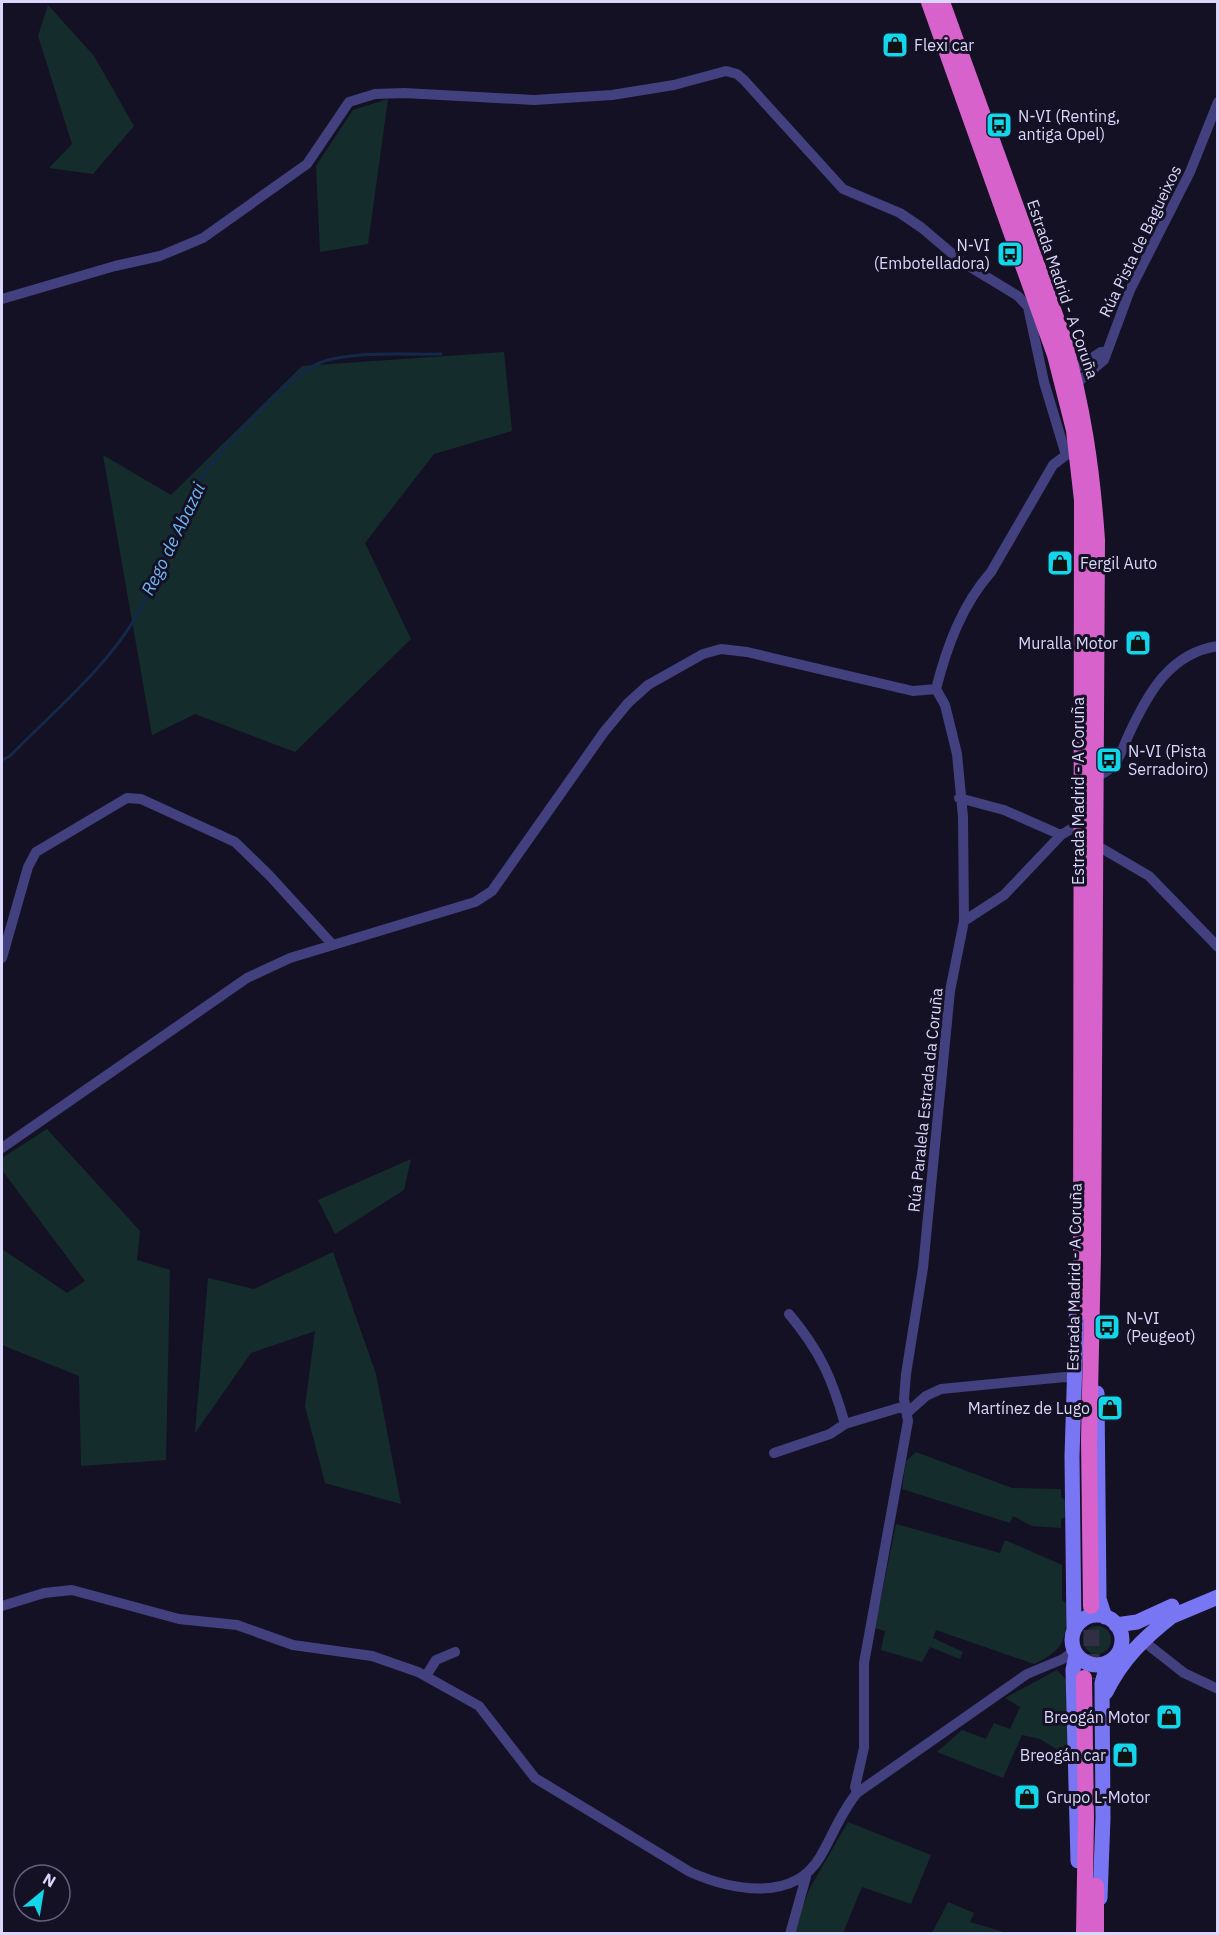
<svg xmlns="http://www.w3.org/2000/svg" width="1219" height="1935" font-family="'IBM Plex Sans',sans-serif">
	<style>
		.green { fill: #142d2c }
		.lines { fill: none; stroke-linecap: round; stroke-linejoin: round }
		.stream { stroke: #14294a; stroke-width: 3 }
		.trunk-tunnel { stroke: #322f44; stroke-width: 16; stroke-dasharray: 16 8; stroke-linecap: butt }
		.minor { stroke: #42407f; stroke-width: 10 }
		.secondary { stroke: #7976f4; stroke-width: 15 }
		.trunk { stroke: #d862cb; stroke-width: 16 }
		.labels { text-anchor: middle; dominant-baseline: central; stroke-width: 6; stroke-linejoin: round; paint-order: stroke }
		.poi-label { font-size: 16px; fill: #dbd7fc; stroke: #141124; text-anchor: start }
		.street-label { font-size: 16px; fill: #dbd7fc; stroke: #141124 }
		.water-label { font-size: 18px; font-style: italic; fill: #6eb5f3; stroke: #141124 }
	</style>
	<rect width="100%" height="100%" fill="#141124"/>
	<path class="green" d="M48 5 94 56 134 126 93 174 49 168 72 144 38 36Z
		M388 99 368 244 320 252 316 166 353 110Z
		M504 352 512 431 434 454 365 543 411 639 295 752 195 714 152 735 103 455 171 495 302 366Z
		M47 1129 140 1231 137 1260 170 1270 166 1460 81 1466 79 1376 2 1345V1249L67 1293 85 1281 2 1170V1158Z
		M411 1159 404 1190 335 1234 318 1200Z
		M333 1252 376 1374 401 1504 325 1483 305 1406 315 1331 251 1353 195 1433 208 1278 254 1289Z
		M916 1452 1012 1488 1061 1489V1498L1066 1500 1065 1518 1061 1519V1528L1032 1526 1013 1516 1010 1523 902 1489 906 1461Z
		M896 1524 1000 1553 1005 1540 1062 1565V1600L1068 1605C1065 1638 1067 1649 1034 1664L936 1630 933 1638 963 1652 960 1659 930 1647 922 1662 881 1650 885 1631 875 1628Z
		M1083 1640a14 14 0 1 1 28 0a14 14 0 1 1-28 0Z
		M1057 1670 1068 1682V1756L1040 1739 1022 1735 1003 1778 937 1752 962 1730 986 1739 994 1723 1010 1729 1020 1707 1005 1698Z
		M848 1822 931 1855 911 1904 862 1887 843 1933 792 1934 810 1888Z
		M948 1902 974 1913 970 1922 1007 1933H932Z"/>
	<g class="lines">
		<path class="stream" d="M2 760 10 756C51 714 108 666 137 615 155 584 164 552 178 519 198 473 234 436 269 402 284 387 307 365 328 360 364 351 404 355 441 354"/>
		<path class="trunk-tunnel" d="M1091 1606 1092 1679"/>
		<path class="minor" d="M2 299 115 266 160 256 203 238 307 164 349 102 375 94 404 93 534 100 612 95 674 85 726 71 737 74 744 80 843 189 900 213 922 228 962 262 1018 296 1028 307 1044 382 1066 455
			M1080 366 1101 352 1106 353
			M1077 383 1104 360 1130 290 1190 172 1218 102
			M1096 777C1119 767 1119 756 1129 734 1148 693 1170 653 1218 646
			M959 798 1004 810 1061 835
			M1096 845 1149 876 1218 947
			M964 921 1004 895 1061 835 1071 829 1082 830
			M2 958 28 867 36 852 127 798 141 799 235 842 269 875 332 944
			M2 1148 247 978 290 958 475 902 492 891 604 732 628 703 648 685 703 654 721 649 747 652 913 691 936 689
			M789 1314C820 1351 832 1378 845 1424
			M908 1412 926 1396 941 1389 1065 1377 1074 1378
			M774 1453 830 1434 845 1424 905 1406
			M2 1606 44 1593 72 1590 179 1619 237 1625 293 1645 372 1656 418 1672 479 1706 535 1778 690 1872C731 1890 793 1903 820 1857 833 1835 841 1812 857 1793L1027 1674 1063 1659 1074 1651
			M1142 1640 1184 1673 1218 1689
			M426 1676 436 1660 455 1652
			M857 1793 855 1787 864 1748V1663L908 1421 904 1399 906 1374 923 1268 950 991 964 921 963 817 957 754 945 705 936 689C947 646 962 605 991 572L1053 465 1066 455 1077 454
			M790 1934 806 1877"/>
		<path class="secondary" d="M1097 1393 1099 1599 1105 1617
			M1072 1640a25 25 0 1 1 50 0a25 25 0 1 1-50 0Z
			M1163 1620 1218 1597
			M1116 1625 1137 1622 1172 1606
			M1074 1629 1072 1456 1077 1297
			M1076 1655 1073 1670 1078 1861
			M1106 1692C1122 1659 1144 1638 1172 1616
			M1100 1898 1103 1818 1102 1683 1108 1662"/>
		<path class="trunk" d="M929 2 1055 355 1074 430 1082 500 1081 1311
			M942 2 1063 337C1083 407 1092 468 1097 540L1093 1254 1089 1440 1091 1606
			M1096 1886V1934
			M1084 1934 1086 1819 1084 1678"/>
	</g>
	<defs>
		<g id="shop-square" transform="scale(1.35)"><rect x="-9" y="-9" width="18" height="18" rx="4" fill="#14d6eb" stroke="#141124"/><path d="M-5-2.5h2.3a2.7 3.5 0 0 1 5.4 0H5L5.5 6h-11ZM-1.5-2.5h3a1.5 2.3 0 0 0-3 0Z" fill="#111"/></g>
		<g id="bus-square" transform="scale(1.35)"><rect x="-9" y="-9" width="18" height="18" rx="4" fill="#14d6eb" stroke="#141124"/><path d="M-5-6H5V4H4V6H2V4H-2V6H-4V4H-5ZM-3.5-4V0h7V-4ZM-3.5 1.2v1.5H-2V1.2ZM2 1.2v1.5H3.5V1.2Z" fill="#111"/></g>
	</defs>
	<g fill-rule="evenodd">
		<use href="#shop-square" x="895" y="45"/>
		<use href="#bus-square" x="999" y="125"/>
		<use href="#bus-square" x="1010" y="254"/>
		<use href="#shop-square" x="1060" y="563"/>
		<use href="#shop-square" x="1138" y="643"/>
		<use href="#bus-square" x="1109" y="760"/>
		<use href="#bus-square" x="1107" y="1327"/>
		<use href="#shop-square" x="1110" y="1408"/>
		<use href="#shop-square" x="1169" y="1717"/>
		<use href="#shop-square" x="1125" y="1755"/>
		<use href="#shop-square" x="1027" y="1797"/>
	</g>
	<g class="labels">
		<g class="poi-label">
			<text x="914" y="45">Flexi car</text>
			<text x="1018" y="116">N-VI (Renting,<tspan x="1018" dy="18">antiga Opel)</tspan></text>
			<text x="990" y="245" text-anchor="end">N-VI<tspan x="990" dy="18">(Embotelladora)</tspan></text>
			<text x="1080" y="563">Fergil Auto</text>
			<text x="1118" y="643" text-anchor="end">Muralla Motor</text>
			<text x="1128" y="751">N-VI (Pista<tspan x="1128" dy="18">Serradoiro)</tspan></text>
			<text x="1126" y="1318">N-VI<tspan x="1126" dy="18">(Peugeot)</tspan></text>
			<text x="1090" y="1408" text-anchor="end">Martínez de Lugo</text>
			<text x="1150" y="1717" text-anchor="end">Breogán Motor</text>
			<text x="1106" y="1755" text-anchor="end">Breogán car</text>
			<text x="1046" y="1797">Grupo L-Motor</text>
		</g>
		<g class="street-label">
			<text transform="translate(1140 241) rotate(-64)">Rúa Pista de Bagueixos</text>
			<text transform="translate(1063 289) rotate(71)">Estrada Madrid - A Coruña</text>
			<text transform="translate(1078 791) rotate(-90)">Estrada Madrid - A Coruña</text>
			<text transform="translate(925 1100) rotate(-84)">Rúa Paralela Estrada da Coruña</text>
			<text transform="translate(1074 1277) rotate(-89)">Estrada Madrid - A Coruña</text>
		</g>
		<g class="water-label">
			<text transform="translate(173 539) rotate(-64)">Rego de Abazai</text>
		</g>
	</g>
	<rect width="1219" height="1935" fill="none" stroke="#dbd7fc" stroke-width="6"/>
	<g transform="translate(42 1893) rotate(30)"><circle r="28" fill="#141124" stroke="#64607a" stroke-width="1.5"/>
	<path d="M0-4.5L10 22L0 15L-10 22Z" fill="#14d6eb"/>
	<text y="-9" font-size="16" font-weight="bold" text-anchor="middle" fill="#dbd7fc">N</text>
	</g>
</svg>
